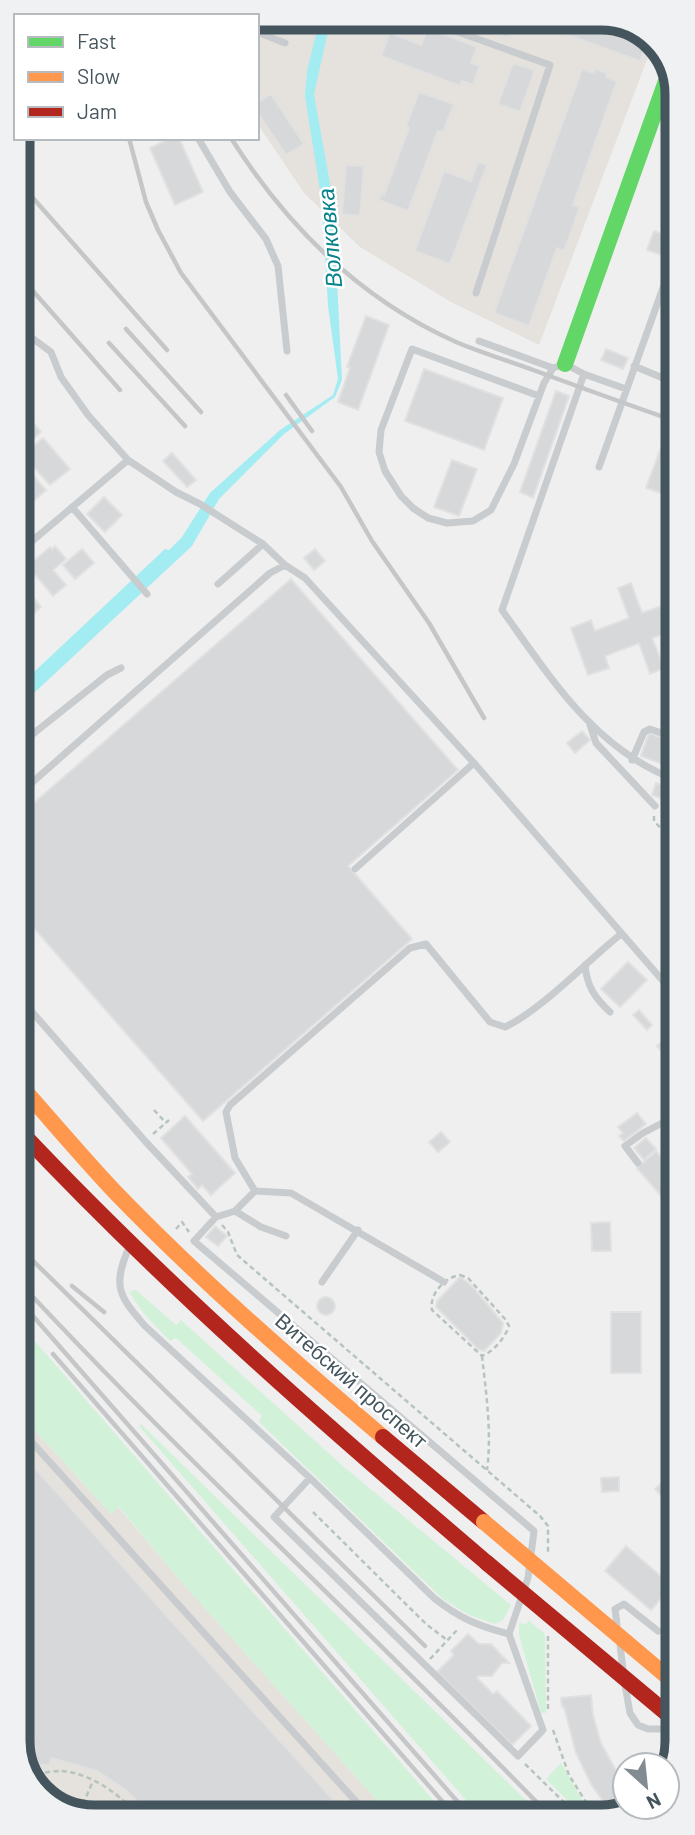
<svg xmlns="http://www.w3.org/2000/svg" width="695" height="1835" font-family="Barlow,sans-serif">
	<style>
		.commercial { fill: #e5e1dc }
		.green { fill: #d1f1d9 }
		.water { fill: #a3ecf2 }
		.building { fill: #d7d8d9; stroke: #e1e1e2; stroke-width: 2 }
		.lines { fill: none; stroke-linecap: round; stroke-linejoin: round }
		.path { stroke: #b6c4be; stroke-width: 2.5; stroke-dasharray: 5 3.5; stroke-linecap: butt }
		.lane { stroke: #c8ccce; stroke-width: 7 }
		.fast { stroke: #63d668; stroke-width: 16 }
		.slow { stroke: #ff974d; stroke-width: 16 }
		.jam { stroke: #b3261e; stroke-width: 16 }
		.rail { stroke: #c4c6c8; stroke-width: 4.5 }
		.slow-bridge { stroke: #ff974d; stroke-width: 16 }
		.jam-bridge { stroke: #b3261e; stroke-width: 16 }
		.labels { text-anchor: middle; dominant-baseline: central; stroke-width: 5; stroke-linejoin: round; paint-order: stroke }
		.street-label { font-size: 21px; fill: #45555d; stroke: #fff }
		.water-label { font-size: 23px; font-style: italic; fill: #05828b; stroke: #fff }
		.rim { fill: none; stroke: #45555d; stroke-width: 9 }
	</style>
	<rect width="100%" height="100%" fill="#f0efef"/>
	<path class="commercial" d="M257 18H607L651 36 654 41 539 345 451 302 360 247 304 193 257 123Z
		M20 1414 111 1514 118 1507 178 1578 391 1816 88 1817 44 1799 20 1762Z"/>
	<path class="green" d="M136 1290 176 1325 181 1320 344 1467 511 1605 503 1620 495 1624 469 1615 443 1599 259 1422 262 1416 176 1338 170 1341 144 1314 129 1292Z
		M20 1324 447 1816H391L178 1578 119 1507 111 1514 20 1414Z
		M141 1424 541 1815H479L139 1426Z
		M528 1620 545 1634 546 1713H541L519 1635V1623L527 1624Z
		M561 1763 591 1815H582L546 1779Z"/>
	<path class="water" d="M320 18H331L314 94 333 201 342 380 335 397 284 434 219 499 192 546 19 707V686L165 549 169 550 182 537 210 493 280 430 333 395 338 379 328 306 322 203 305 96 307 71Z"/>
	<path class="building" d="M450 18H515L508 38Z
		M521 18H607L650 35 640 61Z
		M428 28 477 47 471 63 480 66 473 85 462 81 460 86 381 56 390 33 421 45Z
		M513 63 535 70 520 112 498 104Z
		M582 69 594 73 595 69 607 73 606 77 617 81 573 205 580 207 564 251 557 248 529 326 494 313Z
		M419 92 454 104 443 132 438 131 408 211 379 200 381 194 384 195 409 128 406 126Z
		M271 94 304 144 286 155 257 112V103Z
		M171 138H179L203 192 175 205 150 148Z
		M478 162 487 165 450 264 415 251 444 171 471 181Z
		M346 165 364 166 360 216 342 214Z
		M654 231 672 238 665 256 647 250Z
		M366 316 389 325 358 410 338 402 350 368 347 367Z
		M606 349 628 358 623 369 601 360Z
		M424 369 503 398 484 450 405 421Z
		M556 391 569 396 533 498 520 492Z
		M18 405 41 432 18 452Z
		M665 437 675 441V498L646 488Z
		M43 438 70 469 50 485 23 455Z
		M172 453 196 480 187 487 163 461Z
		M18 459 46 490 18 515Z
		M452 460 477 469 459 516 434 507Z
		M104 497 122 515 105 532 87 514Z
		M55 546 66 559 53 570 66 585 53 596 28 566 50 547 52 549Z
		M82 549 94 563 75 579 63 565Z
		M315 549 325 561 314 570 304 558Z
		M291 579 458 770 348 866 412 939 203 1121 19 911V816Z
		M18 580 41 607 20 626 18 624Z
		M631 583 642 613 676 601V630L652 638 664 668 650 674 639 643 605 656 609 668 588 675 571 628 591 620 595 631 629 618 618 588Z
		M582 731 590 740 575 753 567 743Z
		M649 733 676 743V769L641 756Z
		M656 783 676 790V835L662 828 673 803 652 795Z
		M628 962 647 980 620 1007 601 989Z
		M639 1010 652 1025 647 1030 633 1015Z
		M668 1036 676 1046V1063L674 1065 657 1046Z
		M637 1113 646 1124 624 1141 619 1136 623 1133 618 1127Z
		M185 1116 235 1173 211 1195 202 1185 198 1189 188 1177 192 1174 161 1138Z
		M441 1132 450 1142 438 1152 429 1142Z
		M646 1138 656 1149 644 1160 634 1148Z
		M656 1151 677 1175V1198L669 1205 637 1168Z
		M610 1222 611 1251H592L591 1223Z
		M215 1226 227 1236 218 1246 206 1237Z
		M460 1277 471 1285 503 1323 501 1333 484 1351 478 1349 436 1307 437 1301Z
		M317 1306a9 9 0 1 1 18 0a9 9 0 1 1-18 0Z
		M611 1312H641V1373H611Z
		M677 1323V1346L665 1333Z
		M20 1451 174 1624 348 1816 153 1817 127 1791 97 1771 51 1758 50 1765H22L20 1762Z
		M677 1468V1512L655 1489Z
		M619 1477V1491L602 1492 601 1478Z
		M626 1546 672 1586 651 1610 605 1571Z
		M468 1634 479 1644H491L509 1663H502L492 1676H479L477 1678 493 1694 497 1691 531 1726 512 1745 437 1672 454 1655 451 1651Z
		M591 1695 593 1715 601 1743 625 1787V1807H633L622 1815H613L591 1784 576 1753 564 1707H562L561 1698Z"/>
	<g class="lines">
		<path class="path" d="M654 816V821L676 844
			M154 1110 166 1123
			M153 1134 169 1120
			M222 1225 228 1232 237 1255 540 1516 548 1526V1552
			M176 1229 182 1222 189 1232
			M460 1275 468 1278 505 1319 509 1326C505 1338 493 1352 482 1356L432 1310C429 1294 445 1277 460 1275Z
			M482 1356C486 1392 492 1433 487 1470
			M313 1512 426 1624 447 1640
			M548 1636V1710
			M430 1659 459 1628
			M553 1730 569 1775 594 1815
			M525 1764 577 1815
			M28 1774C39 1774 51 1771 61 1771 92 1773 120 1795 140 1817
			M83 1804 93 1781"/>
		<path class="lane" d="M419 18 550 65 476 293
			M257 32 285 43
			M198 138 230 192 266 239 278 266 287 351
			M18 308 28 335 51 352 61 377 88 415 128 460 176 492 200 504 263 544 285 565
			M479 341 553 368
			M634 366 675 383
			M584 374 626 389
			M539 396 412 349 381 430 379 452 385 471 401 496 413 508 428 518 447 523 473 521 491 510 514 464 544 383 553 368 565 364 584 374 502 610C550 677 595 750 676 780
			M599 467 675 254
			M72 507 147 594
			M18 553 128 460
			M218 584 263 544
			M590 725 596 743 655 806
			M19 745 107 675 121 668
			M632 760 644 732 650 729 676 738
			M19 794 270 573 285 565 305 578 474 763 676 996
			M355 869 474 763
			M585 965C587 986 594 997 610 1012
			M19 997 145 1141 216 1217 235 1211 255 1191 235 1158 226 1112 230 1105 410 948 426 944 490 1022 505 1027C543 1009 587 961 621 934
			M676 1112 664 1122 677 1144
			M638 1163 625 1146 643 1133 664 1122
			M255 1191 291 1193 444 1282
			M235 1211 261 1227 286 1236
			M128 1250C112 1287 120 1297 145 1326L310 1478 434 1598C459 1618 478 1626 509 1634L528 1578 534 1531 194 1241 216 1217
			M322 1282 358 1230
			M20 1429 369 1816
			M310 1478 274 1517 518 1756 543 1730 509 1634
			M665 1618 677 1604
			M617 1625 615 1609 624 1604 658 1631
			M620 1644 623 1670
			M625 1685 630 1713 638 1725 648 1729H677
			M46 1800 77 1809 91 1817"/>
		<path class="fast" d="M565 364 671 67"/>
		<path class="slow" d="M19 1084C51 1120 82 1157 115 1192 199 1279 291 1359 383 1437"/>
		<path class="jam" d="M19 1130C165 1285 325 1425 487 1563
			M383 1437 484 1522"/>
		<path class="rail" d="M129 138 146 202 158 230 181 273 341 487 372 541 429 623 484 718
			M231 138C286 225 360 299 456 342 482 353 509 361 536 371 582 388 629 405 675 421
			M18 181 167 350
			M18 274 120 390
			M126 329 201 412
			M109 343 185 426
			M286 395 312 431
			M19 1247 425 1646
			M19 1282C190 1466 375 1634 549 1815
			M72 1286 104 1312
			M19 1300 470 1816
			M53 1354 455 1816"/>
		<path class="slow-bridge" d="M484 1522 677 1685"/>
		<path class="jam-bridge" d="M487 1563 677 1722"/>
	</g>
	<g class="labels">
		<g class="street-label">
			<text transform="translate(352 1380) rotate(41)">Витебский проспект</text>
		</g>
		<g class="water-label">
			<text transform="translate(329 238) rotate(-95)">Волковка</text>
		</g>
	</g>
	<path d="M0 0H695V1835H0ZM94 30H601A64 64 0 0 1 665 94V1741A64 64 0 0 1 601 1805H94A64 64 0 0 1 30 1741V94A64 64 0 0 1 94 30Z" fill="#f0f1f2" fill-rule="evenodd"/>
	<path class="rim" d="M94 30H601A64 64 0 0 1 665 94V1741A64 64 0 0 1 601 1805H94A64 64 0 0 1 30 1741V94A64 64 0 0 1 94 30Z"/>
	<rect x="14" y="14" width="245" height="126" fill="#ffffff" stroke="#b5bbbe" stroke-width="2"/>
	<rect x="28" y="37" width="35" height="10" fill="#63d668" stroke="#b5bbbe" stroke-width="2"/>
	<text x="77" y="49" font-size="21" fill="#45555d">Fast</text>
	<rect x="28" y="72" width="35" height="10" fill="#ff974d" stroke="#b5bbbe" stroke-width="2"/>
	<text x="77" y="84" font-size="21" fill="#45555d">Slow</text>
	<rect x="28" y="107" width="35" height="10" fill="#b3261e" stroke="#b5bbbe" stroke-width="2"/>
	<text x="77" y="119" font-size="21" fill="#45555d">Jam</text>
	<g transform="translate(646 1786) rotate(153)"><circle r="33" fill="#ffffff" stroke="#b5bbbe" stroke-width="2"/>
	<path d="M0-5L12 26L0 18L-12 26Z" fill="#818b90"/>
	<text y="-10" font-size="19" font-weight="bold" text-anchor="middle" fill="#45555d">N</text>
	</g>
</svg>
